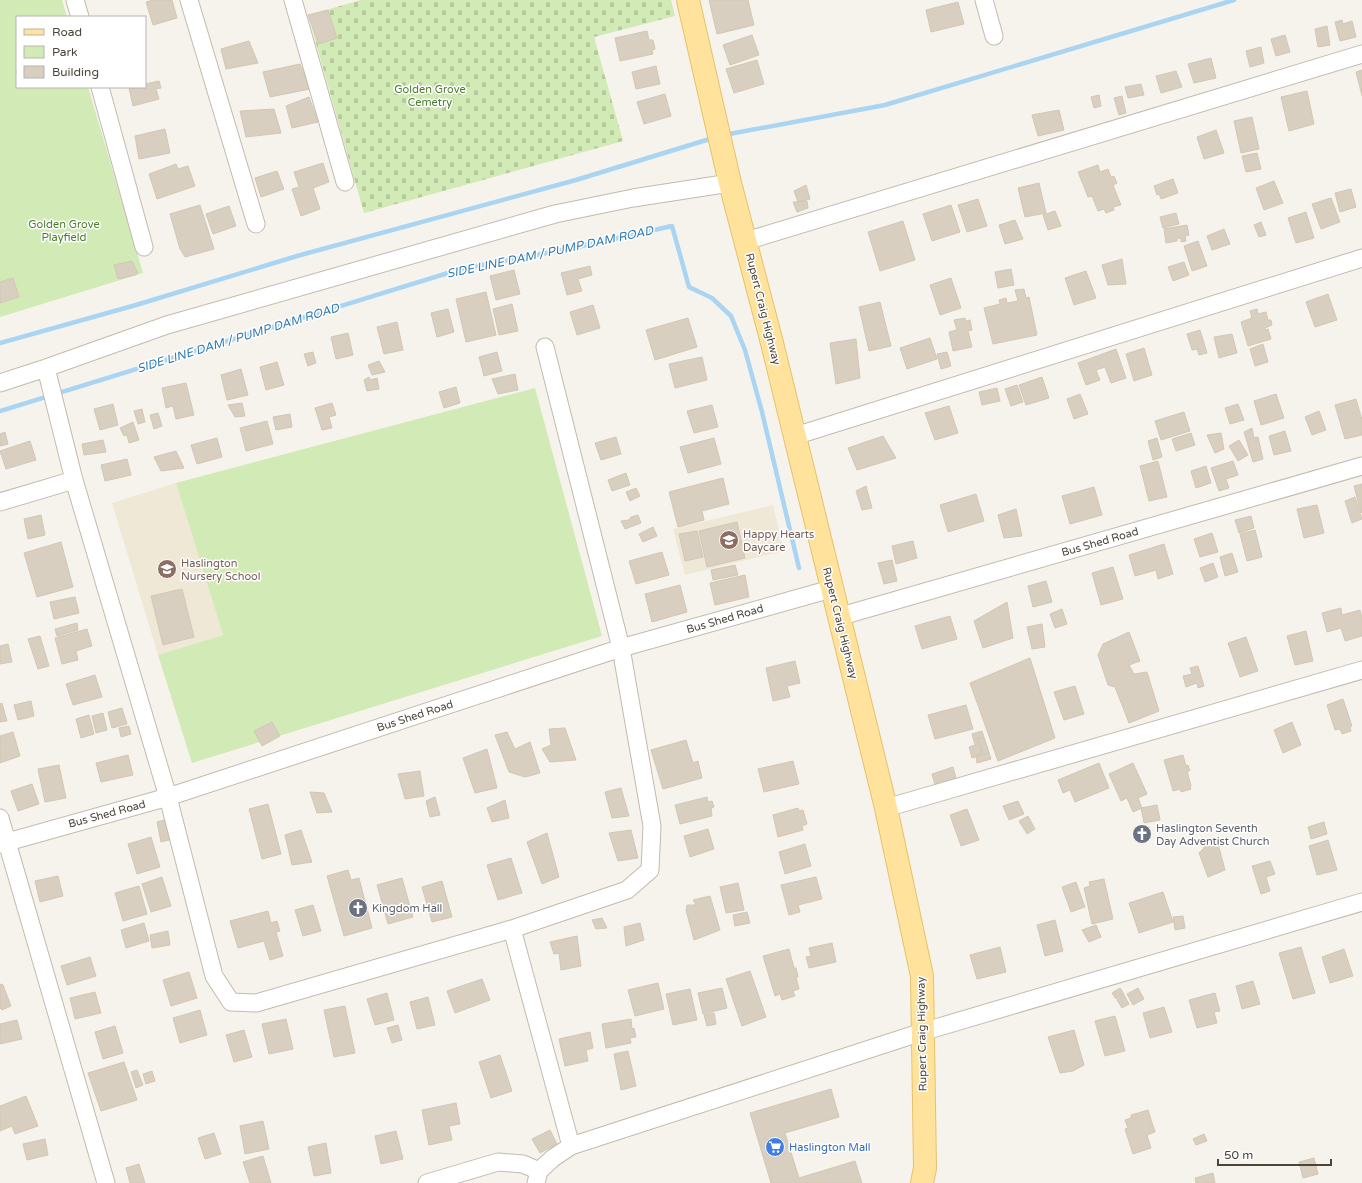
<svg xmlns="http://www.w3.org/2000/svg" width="1362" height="1183" font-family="'Varela Round',sans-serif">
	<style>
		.education { fill: #efe8d6 }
		.green { fill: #d2eab5 }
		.cemetery { fill: url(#cemetery-stones) }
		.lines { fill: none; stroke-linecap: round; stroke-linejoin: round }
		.stream { stroke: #a9d4f2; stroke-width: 4.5 }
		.building { fill: #d8cfc1; stroke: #d3c7b4 }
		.street-casing { stroke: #c2bbae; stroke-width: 19 }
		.primary-casing { stroke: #e6c16a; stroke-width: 24 }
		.street { stroke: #fff; stroke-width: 17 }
		.primary { stroke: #ffe39c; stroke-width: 22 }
		.labels { text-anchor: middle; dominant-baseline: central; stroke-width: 3; stroke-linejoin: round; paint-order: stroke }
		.park-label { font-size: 11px; fill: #4a7f2a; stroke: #fff }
		.street-label { font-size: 11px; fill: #4b4439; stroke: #fff }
		.education-label { font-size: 11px; fill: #785e54; stroke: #fff; text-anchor: start }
		.worship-label { font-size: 11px; fill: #5b616d; stroke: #fff; text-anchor: start }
		.shop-label { font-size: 11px; fill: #366cbe; stroke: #fff; text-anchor: start }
		.water-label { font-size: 12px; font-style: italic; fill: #2e7ab2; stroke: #fff }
	</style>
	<defs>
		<pattern id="cemetery-stones" width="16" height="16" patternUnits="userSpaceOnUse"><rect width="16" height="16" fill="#d2eab5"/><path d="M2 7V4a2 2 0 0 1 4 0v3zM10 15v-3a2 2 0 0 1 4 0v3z" fill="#b6ca9c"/></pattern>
	</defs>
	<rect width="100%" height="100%" fill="#f6f3ec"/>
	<path class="education" d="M176 483 223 635 158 655 112 503Z
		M773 505 784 551 685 575 673 529Z"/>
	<path class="green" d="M0 0H62L67 17H17V87H88L143 273 0 317Z
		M535 388 602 636 192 763 158 655 223 635 176 483Z"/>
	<path class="cemetery" d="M361 0H671L675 16 594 37 623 141 364 213 308 15Z"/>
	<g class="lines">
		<path class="stream" d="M724 135 885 105 1234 0
			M0 343 136 305 297 256 576 180 713 138
			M0 411 461 269 568 249 672 226 689 287 712 298 731 316 745 350 762 412 799 568"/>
	</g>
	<path class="building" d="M153 0H172L177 18 153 25 146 2Z
		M709 0H748L754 25 717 34Z
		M958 2 964 24 931 32 926 10Z
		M328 10 337 38 319 44 308 15Z
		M1342 20 1343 24 1352 21 1356 37 1340 41 1335 22Z
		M1327 26 1330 45 1318 47 1315 29Z
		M647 31 649 40H653L655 49 652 50 653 54 620 61 615 38Z
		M752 35 759 55 730 65 723 45Z
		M1285 35 1290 52 1276 56 1271 39Z
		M249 41 258 63 226 69 221 49Z
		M1261 47 1264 63 1250 67 1246 51Z
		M1211 58 1216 78 1194 83 1188 64Z
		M757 60 764 84 734 93 726 69Z
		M300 64 310 89 270 97 263 72Z
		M656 66 660 84 636 89 632 72Z
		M1362 70V96L1356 72Z
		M1176 71 1182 87 1161 93 1156 76Z
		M159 81 161 88 156 89 159 99 133 106 129 88 145 87V84Z
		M1141 84 1144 95 1128 98 1125 87Z
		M1307 91 1314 124 1289 131 1281 97Z
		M665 94 671 116 644 124 637 102Z
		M1099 95 1101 106 1094 108 1091 97Z
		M1122 96 1126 113 1119 115 1114 98Z
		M309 97 318 122 292 128 286 106Z
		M274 109 281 133 246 137 240 111Z
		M1059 110 1064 130 1038 136 1032 115Z
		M1252 117 1259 149 1241 153 1234 121Z
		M165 129 170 153 139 159 135 136Z
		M1216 130 1224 153 1204 159 1197 137Z
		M1257 153 1261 169 1246 172 1242 156Z
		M323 163 329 182 313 188 320 209 301 216 292 189 299 187 294 172Z
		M176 164 178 169 188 166 195 186 157 199 149 174Z
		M1098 165 1100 172 1108 169 1111 177 1114 176 1117 183 1113 185 1121 205 1113 207 1114 210 1106 213 1104 209 1098 211 1092 196 1088 197 1078 172Z
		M277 171 284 189 261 197 255 178Z
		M1173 179 1178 193 1161 199 1159 194 1157 195 1154 186Z
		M1274 181 1283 203 1264 210 1256 188Z
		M1039 183 1046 213 1025 217 1018 188Z
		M806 185 810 199 798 202 794 191Z
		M1351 189 1356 207 1340 212 1335 193Z
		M1331 198 1340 222 1321 229 1312 204Z
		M978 199 987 226 967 232 958 205Z
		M807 201 808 208 797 212 793 202Z
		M200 205 214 249 185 257 180 249 170 214Z
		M951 205 960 232 932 241 923 214Z
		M229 206 236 226 213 234 206 214Z
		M1055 211 1061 226 1048 230 1043 215Z
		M1306 212 1314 238 1296 243 1288 218Z
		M1176 213 1179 224 1163 228 1160 217Z
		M1015 220 1023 239 1005 244 999 225Z
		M903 221 915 260 880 271 868 232Z
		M1261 222 1266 235 1259 237 1254 225Z
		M1187 225 1189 235 1185 236 1186 241 1181 242V238L1177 239V241L1166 243 1164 229Z
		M1224 229 1230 244 1212 250 1207 236Z
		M1198 241 1207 266 1192 271 1184 246Z
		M1122 259 1126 284 1108 285 1102 265Z
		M132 261 138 273 135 275 118 279 114 265Z
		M1184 262 1189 275 1173 281 1168 267Z
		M590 266 592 275 578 279 582 291 567 295 561 273Z
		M1011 269 1014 285 998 288 995 272Z
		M514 270 520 294 496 300 490 276Z
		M1086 271 1096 298 1074 305 1065 278Z
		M13 278 19 297 0 303V282Z
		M951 278 961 308 940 315 930 285Z
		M1024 289 1026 298 1029 297 1037 335 993 344 984 308 1000 304 999 300 1006 298 1007 303 1018 301 1015 290Z
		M486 292 496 335 466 342 456 299Z
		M1328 294 1337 320 1315 327 1306 302Z
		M880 302 891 346 869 351 859 307Z
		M512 304 518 331 499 335 493 309Z
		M593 305 600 328 577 335 570 312Z
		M448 309 454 332 437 337 431 313Z
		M1257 309 1258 314 1266 312 1268 320H1271L1272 325 1265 328V330L1268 329 1271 339 1248 346 1241 322 1252 318 1250 311Z
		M688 318 697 347 655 360 646 330Z
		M965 318 966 321 970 320 972 330 968 331 972 347 953 351 949 332 957 330 954 320Z
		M397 322 403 350 384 354 377 327Z
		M1200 330 1207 353 1199 355 1197 349 1192 350 1187 334Z
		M348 333 353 355 336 359 331 337Z
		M1232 334 1237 353 1219 358 1214 337Z
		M930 338 937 359 907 369 900 348Z
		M856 339 860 378 836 384 830 343Z
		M1263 344 1268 362 1255 366 1250 349Z
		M1144 348 1152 375 1134 381 1126 354Z
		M1116 349 1126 378 1111 383 1105 367 1096 370 1100 380 1086 385 1078 363Z
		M313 352 316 363 308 366 304 354Z
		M497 352 502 371 484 376 479 357Z
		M947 352 951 366 941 369 937 354Z
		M702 357 707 380 675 388 669 364Z
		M379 361 385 372 372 375 368 365Z
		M277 362 284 385 266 390 260 367Z
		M241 369 248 395 227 400 221 375Z
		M515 374 518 390 498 394 492 379Z
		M369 377 370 380 377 378 379 389 367 391 364 380Z
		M1042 377 1049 398 1026 405 1019 385Z
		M186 383 194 415 176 419 173 406 166 408 162 388Z
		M1017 385 1023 402 1011 406 1005 389Z
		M456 387 460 403 444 408 439 392Z
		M997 388 1000 401 982 405 979 392Z
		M1080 394 1088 414 1074 419 1067 399Z
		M1276 394 1284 418 1261 425 1254 401Z
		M1356 399 1362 420V435L1345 439 1335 405Z
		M242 403 245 416 235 417 228 405Z
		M332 403 336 415 329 417 332 428 322 430 315 408Z
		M113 404 118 425 100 430 94 409Z
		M1238 404 1244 420 1230 424 1225 408Z
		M712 405 718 427 694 433 687 411Z
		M949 406 958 433 935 440 925 413Z
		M142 409 145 422 138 424 134 411Z
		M1319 411 1326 430 1312 435 1305 417Z
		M1184 412 1190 431 1161 440 1155 421Z
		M158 413 162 426 154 429 150 415Z
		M290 414 292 427 276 430 273 417Z
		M267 421 273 444 246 451 240 428Z
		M133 422 139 440 129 443 127 435 124 436 120 428Z
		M1252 428 1254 438 1258 437 1263 459 1253 462 1244 432Z
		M1285 431 1291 451 1274 455 1269 436Z
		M5 432 8 444 0 446V434Z
		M1191 433 1195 445 1176 451 1172 439Z
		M1221 433 1224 449 1215 453 1207 435Z
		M883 436 896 458 857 470 848 448Z
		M616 437 621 454 601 460 595 443Z
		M217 438 222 457 197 464 191 445Z
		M714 438 721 464 688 473 680 447Z
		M1157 438 1162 457 1153 460 1148 441Z
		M103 440 106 452 84 455 82 444Z
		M1239 440 1248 455 1238 461 1229 446Z
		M30 441 36 460 6 469 0 451Z
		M176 451 184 468 161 471 154 457Z
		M127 459 131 475 105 481 101 465Z
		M1158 461 1167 497 1149 501 1140 466Z
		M1233 461 1238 475 1226 479 1229 488 1219 491 1211 468Z
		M1206 466 1211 483 1196 488 1191 471Z
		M626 473 630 485 612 491 608 480Z
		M723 478 729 504 702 511 704 520 678 527 669 492Z
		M1362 484V512L1361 513 1354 486Z
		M866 486 872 508 862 510 856 491Z
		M1094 487 1102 515 1070 524 1062 496Z
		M636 488 640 496 630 501 626 492Z
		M976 494 984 521 948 532 940 505Z
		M1355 497 1362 519 1352 523 1345 501Z
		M1317 505 1324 533 1304 538 1297 509Z
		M1016 509 1022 536 1004 538 998 515Z
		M41 515 45 535 28 539 24 519Z
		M638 515 641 523 625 529 621 521 629 520 631 517Z
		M1251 516 1254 528 1239 533 1235 520Z
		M737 522 745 558 707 567 699 531Z
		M653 527 657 536 643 542 639 534Z
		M1255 530 1262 557 1247 561 1240 534Z
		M697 531 703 557 685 561 679 534Z
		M1212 533 1218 552 1200 557 1194 539Z
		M913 541 917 558 896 564 892 546Z
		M61 542 73 587 37 597 24 553Z
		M1164 544 1173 574 1158 579 1156 570 1135 576 1129 555Z
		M662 552 669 575 636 584 629 561Z
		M1232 553 1238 572 1225 576 1220 557Z
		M892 560 897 581 884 584 878 563Z
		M1213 563 1218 577 1205 582 1200 568Z
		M735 565 738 575 713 580 711 570Z
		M1113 567 1123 599 1101 605 1092 573Z
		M745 575 749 597 715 605 710 583Z
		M1046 581 1052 602 1033 607 1028 586Z
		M680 585 687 612 652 622 645 594Z
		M182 589 194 637 163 645 151 596Z
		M75 597 79 613 54 619 50 602Z
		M1007 602 1013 638 983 648 974 621Z
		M1341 608 1342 615 1360 610 1362 618V636L1345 641 1341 628 1327 632 1322 613Z
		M1062 609 1067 624 1055 628 1050 614Z
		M950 616 957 639 922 649 915 626Z
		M77 623 78 630 57 636 55 629Z
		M1042 624 1045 647 1032 649 1027 627Z
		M87 629 92 646 76 651 78 660 62 664 55 638Z
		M1306 631 1313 661 1295 665 1287 636Z
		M1129 632 1140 661 1129 665 1134 674 1147 672 1159 711 1129 723 1115 687 1108 685 1098 655 1103 644Z
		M40 636 49 666 38 669 28 639Z
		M1246 637 1258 671 1240 677 1228 643Z
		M8 644 12 662 0 664V646Z
		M1030 658 1055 738 998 761 970 683Z
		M795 661 800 683 787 686 790 697 773 701 766 668Z
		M1198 666 1204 686 1198 688 1197 683 1186 687 1183 676 1192 674 1190 668Z
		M95 675 102 697 73 705 66 684Z
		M1075 686 1084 714 1064 720 1054 692Z
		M1343 699 1352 726 1350 727 1351 731 1342 734 1340 729 1335 730 1327 705Z
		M31 701 34 716 18 720 14 705Z
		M2 703 7 721 0 722V704Z
		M966 705 973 729 935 739 928 715Z
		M122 708 127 724 112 728 108 712Z
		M103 713 107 730 96 733 92 716Z
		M89 715 94 734 81 738 76 719Z
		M272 722 280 736 262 746 254 731Z
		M1292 722 1301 745 1283 753 1274 730Z
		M129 726 131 734 121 737 119 728Z
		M565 728 576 760 550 762 542 749 551 745 549 729Z
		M982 731 989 753 972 758 969 747 975 745 972 734Z
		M13 732 20 756 0 763V736Z
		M507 732 515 749 530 742 540 773 525 777 509 772 495 735Z
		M977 738H984L991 759 977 763 976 756 982 752Z
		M686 740 693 763 698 761 702 778 663 789 651 750Z
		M487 749 497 788 475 793 463 758Z
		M128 755 133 775 101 782 96 763Z
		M1183 755 1186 766 1188 765 1190 771H1187L1191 786H1190L1191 789 1181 792 1180 789 1173 791 1164 760Z
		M793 761 799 784 764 792 758 769Z
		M1099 763 1109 788 1075 802 1070 790 1063 793 1058 780Z
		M1133 763 1147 794 1138 798 1142 808 1133 812 1127 798 1121 801 1109 774Z
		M59 765 66 798 45 802 38 769Z
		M953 767 956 778 935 785 932 774Z
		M420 771 424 796 405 799 398 774Z
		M32 784 39 804 18 811 11 791Z
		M621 788 629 816 612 818 605 792Z
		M310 792 324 793 332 812 317 813Z
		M435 797 440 815 430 817 426 801Z
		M707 797 708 802 712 801 714 807 711 808 712 816 680 824 675 805Z
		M505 800 509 818 492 822 487 808Z
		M1018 801 1024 814 1009 820 1003 806Z
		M268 804 281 854 262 859 249 809Z
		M1157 805 1160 820 1144 823 1141 808Z
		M798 808 799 811 803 810 807 824 802 826 803 830 778 837 773 815Z
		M967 809 979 840 961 846 950 815Z
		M1028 816 1035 829 1027 834 1019 821Z
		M168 819 173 839 161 842 157 822Z
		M1324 822 1327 834 1311 839 1308 827Z
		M708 829 714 849 690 857 684 836Z
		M301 830 312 862 292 865 285 835Z
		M631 830 638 858 618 861 609 833Z
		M547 833 559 877 542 884 527 842Z
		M151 837 160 867 137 874 128 844Z
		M1217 840 1225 870 1208 877 1199 853 1204 848V844Z
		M1328 840 1337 870 1317 875 1309 846Z
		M805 844 811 866 785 874 779 852Z
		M511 858 522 893 498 900 487 865Z
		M1270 861 1275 874 1266 877 1270 891 1261 894 1252 866Z
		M348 870 351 880 359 878 372 928 344 936 327 876Z
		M58 876 63 896 40 902 35 881Z
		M162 877 171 906 151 912 142 884Z
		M816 877 822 899 798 905 800 912 789 915 781 885Z
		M402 878 413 917 388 924 377 885Z
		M1104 879 1113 919 1092 924 1084 888 1090 886 1089 882Z
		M442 881 452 917 432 922 422 887Z
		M1076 882 1085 907 1071 912 1062 887Z
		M738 883 744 910 726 913 720 887Z
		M139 886 147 914 123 921 115 893Z
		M1163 892 1173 922 1139 933 1129 903Z
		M710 896 720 930 694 940 686 910 687 905H696L693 900Z
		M313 905 321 931 303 936 295 910Z
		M268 911 271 923 277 921 280 931 276 932 283 956 270 960 264 941 238 948 230 921Z
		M747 912 750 923 735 926 733 915Z
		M1183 916 1185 928 1175 930 1173 917Z
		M602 918 607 928 596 929 592 920Z
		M1055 920 1063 951 1045 956 1037 925Z
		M144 923 149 941 126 948 121 930Z
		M640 923 644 940 626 946 624 927Z
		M1096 925 1101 937 1089 942 1082 930Z
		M168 931 170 945 152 948 150 935Z
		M577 936 581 966 561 970 559 953 554 954 550 942Z
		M832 943 836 962 809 968 806 957 811 956 809 948Z
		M1000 947 1006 972 977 979 970 955Z
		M1301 947 1315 993 1293 999 1279 953Z
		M789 949 794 968H796L798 977H796L799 989 793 991 795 996 782 1000 780 994 775 996 763 956Z
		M1344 949 1353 976 1330 983 1322 957Z
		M90 957 96 976 67 985 61 966Z
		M750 971 766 1017 742 1026 726 979Z
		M189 972 197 998 171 1006 163 980Z
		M482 979 490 1000 455 1013 447 991Z
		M1253 981 1260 1004 1242 1009 1236 986Z
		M658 983 664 1009 635 1016 628 990Z
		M0 984 3 985 11 1006 2 1010 0 1008Z
		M722 988 727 1008 703 1014 698 993Z
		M1120 988 1124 994 1116 999 1112 993Z
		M1138 988 1144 999 1133 1005 1127 994Z
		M690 989 697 1020 673 1025 666 994Z
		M95 992 101 1013 75 1019 70 998Z
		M387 993 394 1020 375 1025 367 999Z
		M1215 993 1220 1011 1214 1012 1217 1023 1197 1028 1189 1000Z
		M1124 995 1129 1004 1122 1008 1117 1000Z
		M428 997 435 1025 417 1029 410 1002Z
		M345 1006 355 1053 334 1057 324 1010Z
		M1164 1007 1172 1032 1150 1038 1143 1013Z
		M200 1010 207 1035 180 1043 173 1018Z
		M714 1013 716 1024 707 1026 704 1015Z
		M1115 1016 1125 1051 1105 1056 1095 1021Z
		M286 1019 293 1049 269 1054 262 1024Z
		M631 1019 632 1029 634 1028 636 1037 630 1038 631 1043 606 1048 602 1024Z
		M17 1020 22 1039 0 1044V1024Z
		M398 1025 402 1040 392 1043 387 1028Z
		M115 1026 123 1053 103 1059 95 1032Z
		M244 1030 252 1057 234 1062 226 1035Z
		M1074 1030 1084 1065 1073 1071 1060 1073 1048 1037Z
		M590 1032 593 1048 586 1050 588 1061 565 1066 559 1039Z
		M628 1051 636 1086 621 1090 614 1054Z
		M500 1055 512 1091 491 1098 479 1062Z
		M124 1062 137 1100 101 1111 88 1073Z
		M137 1070 143 1085 136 1088 131 1072Z
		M152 1071 155 1081 146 1084 143 1074Z
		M831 1089 839 1117 785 1133 799 1178 855 1161 862 1183H771L750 1113Z
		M26 1096 38 1126 15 1134 12 1126 0 1131V1106Z
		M456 1103 460 1124 449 1126 452 1140 429 1145 422 1110Z
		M1148 1110 1155 1132 1147 1135 1151 1148 1133 1154 1125 1129 1128 1128 1125 1120 1131 1118V1115Z
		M263 1121 269 1149 245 1154 240 1126Z
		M550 1130 557 1144 540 1153 532 1139Z
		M396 1131 403 1159 381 1164 375 1136Z
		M214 1133 221 1154 205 1159 198 1138Z
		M1204 1134 1207 1141 1196 1145 1193 1139Z
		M45 1139 48 1155 27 1160 23 1144Z
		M326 1143 331 1173 314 1176 308 1147Z
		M263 1156 271 1183H250L243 1162Z
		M1314 1158 1318 1174 1303 1178 1299 1162Z
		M139 1164 145 1183H130L126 1168Z
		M1213 1173 1215 1183H1196L1195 1178Z"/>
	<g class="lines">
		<g class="street-casing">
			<path id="street" d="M75 0 80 17
				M189 0 256 224
				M293 0 345 182
				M984 0 994 36
				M100 87 144 247
				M746 241 1362 54
				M46 368 74 480 168 797 214 976 231 1002 256 1003 512 929 627 890 650 870 652 826 621 648 545 347
				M0 383 46 368 167 325 555 214 633 198 730 183
				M795 436 1362 258
				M0 502 74 480
				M838 617 1362 466
				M886 808 1362 670
				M0 818 106 1183
				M0 844 168 797 621 648 831 589
				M512 929 571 1146
				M427 1183 498 1162 523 1164 539 1171
				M536 1183 539 1171 553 1158 571 1146 922 1032 1362 902"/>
		</g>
		<g class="primary-casing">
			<path id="primary" d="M688 0 730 183 772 343 886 808 922 976 925 1168 922 1183"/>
		</g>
		<use href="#street" class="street"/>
		<use href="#primary" class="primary"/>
	</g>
	<defs>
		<g id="school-disc" transform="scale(1)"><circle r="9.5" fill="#8d6e63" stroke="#fff"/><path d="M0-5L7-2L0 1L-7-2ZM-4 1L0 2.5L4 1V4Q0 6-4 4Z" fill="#fff"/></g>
		<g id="church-disc" transform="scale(1)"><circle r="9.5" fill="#6b7280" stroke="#fff"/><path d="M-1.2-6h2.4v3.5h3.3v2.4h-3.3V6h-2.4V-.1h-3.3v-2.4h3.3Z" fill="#fff"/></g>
		<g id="supermarket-disc" transform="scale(1)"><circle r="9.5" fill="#3f7fe0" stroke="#fff"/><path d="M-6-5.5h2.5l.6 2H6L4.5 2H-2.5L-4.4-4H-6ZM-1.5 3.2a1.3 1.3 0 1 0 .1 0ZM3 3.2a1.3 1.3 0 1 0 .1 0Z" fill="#fff"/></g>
	</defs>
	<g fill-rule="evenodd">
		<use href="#school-disc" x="729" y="540"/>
		<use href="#school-disc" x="167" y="569"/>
		<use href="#church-disc" x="1142" y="834"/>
		<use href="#church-disc" x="358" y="908"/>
		<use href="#supermarket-disc" x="775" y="1147"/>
	</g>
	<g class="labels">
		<g class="park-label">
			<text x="430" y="89">Golden Grove<tspan x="430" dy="13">Cemetry</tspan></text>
			<text x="64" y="224">Golden Grove<tspan x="64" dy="13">Playfield</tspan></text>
		</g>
		<g class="street-label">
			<text transform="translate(763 309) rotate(76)">Rupert Craig Highway</text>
			<text transform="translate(1100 542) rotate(-16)">Bus Shed Road</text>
			<text transform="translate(725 619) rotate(-16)">Bus Shed Road</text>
			<text transform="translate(840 623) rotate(76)">Rupert Craig Highway</text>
			<text transform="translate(415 716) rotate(-18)">Bus Shed Road</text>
			<text transform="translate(107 814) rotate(-15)">Bus Shed Road</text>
			<text transform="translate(922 1034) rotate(-91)">Rupert Craig Highway</text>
		</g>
		<g class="education-label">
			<text x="743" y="534">Happy Hearts<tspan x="743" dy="13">Daycare</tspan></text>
			<text x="181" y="563">Haslington<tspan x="181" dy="13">Nursery School</tspan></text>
		</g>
		<g class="worship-label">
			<text x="1156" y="828">Haslington Seventh<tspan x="1156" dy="13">Day Adventist Church</tspan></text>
			<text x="372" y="908">Kingdom Hall</text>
		</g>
		<g class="shop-label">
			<text x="789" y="1147">Haslington Mall</text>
		</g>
		<g class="water-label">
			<text transform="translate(550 252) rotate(-12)">SIDE LINE DAM / PUMP DAM ROAD</text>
			<text transform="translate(238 338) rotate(-17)">SIDE LINE DAM / PUMP DAM ROAD</text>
		</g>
	</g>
	<rect x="16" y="16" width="130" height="72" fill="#ffffff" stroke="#b7b4b0"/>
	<rect x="24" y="29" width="20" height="6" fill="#ffe39c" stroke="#b7b4b0"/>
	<text x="52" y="36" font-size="12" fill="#4b4439">Road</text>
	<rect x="24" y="46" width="20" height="12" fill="#d2eab5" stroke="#b7b4b0"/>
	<text x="52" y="56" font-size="12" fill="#4b4439">Park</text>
	<rect x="24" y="66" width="20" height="12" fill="#d8cfc1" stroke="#b7b4b0"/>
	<text x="52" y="76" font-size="12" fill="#4b4439">Building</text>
	<path d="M1218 1159v6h113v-6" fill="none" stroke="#4b4439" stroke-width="2"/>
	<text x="1224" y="1159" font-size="12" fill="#4b4439" stroke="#ffffff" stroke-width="3" paint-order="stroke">50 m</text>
</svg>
